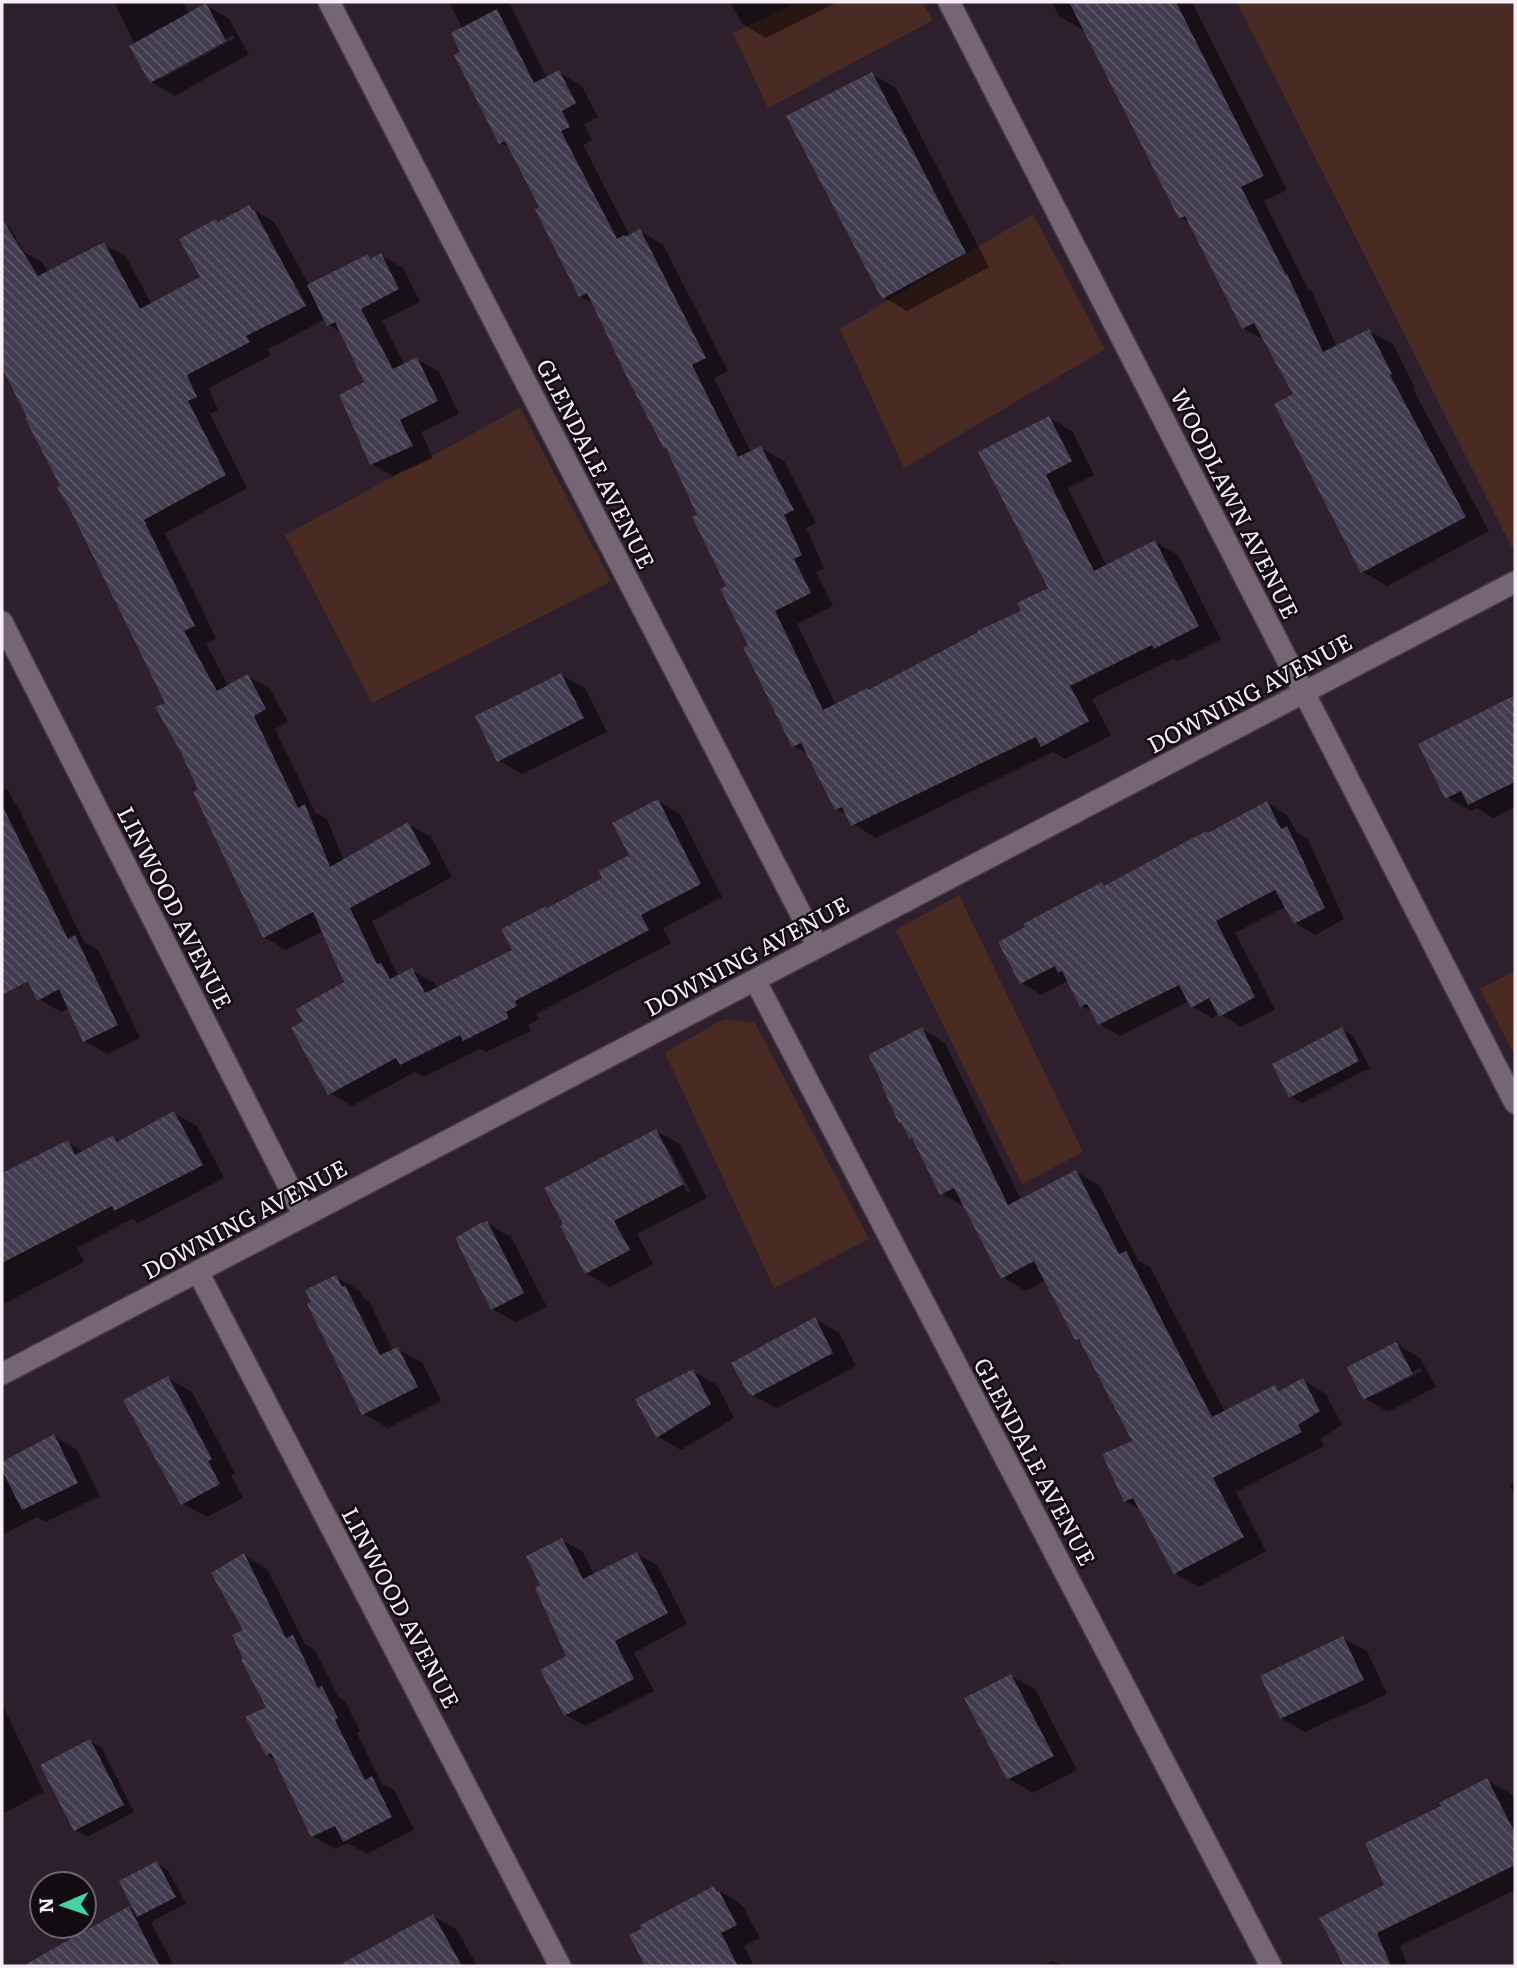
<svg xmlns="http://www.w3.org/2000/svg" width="1517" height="1968" font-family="Literata,serif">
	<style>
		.grass { fill: #492a22 }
		.shadow { fill: #0007; fill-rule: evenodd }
		.building { fill: url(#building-back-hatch) }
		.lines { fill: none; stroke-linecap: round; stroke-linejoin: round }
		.minor-casing { stroke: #473b46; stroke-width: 24 }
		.minor { stroke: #766574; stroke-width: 21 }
		.labels { text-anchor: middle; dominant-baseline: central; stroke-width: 5; stroke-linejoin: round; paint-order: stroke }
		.street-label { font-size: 23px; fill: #f8eef7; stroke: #120b11 }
	</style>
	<defs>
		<pattern id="building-back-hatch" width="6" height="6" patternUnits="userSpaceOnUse" patternTransform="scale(1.75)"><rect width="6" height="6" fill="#413c4e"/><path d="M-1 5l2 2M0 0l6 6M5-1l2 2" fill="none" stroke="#5d5868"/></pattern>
	</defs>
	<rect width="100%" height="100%" fill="#2d1f2c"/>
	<path class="grass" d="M799 2H922L933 20 768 108 733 33Z
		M1237 2H1515V546L1512 548Z
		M1033 214 1105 349 904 468 840 329Z
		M520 408 611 581 372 703 285 535Z
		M959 895 1083 1152 1022 1184 896 930Z
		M1515 971V1056L1480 989Z
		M726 1019 755 1023 869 1239 774 1288 665 1053 716 1023Z"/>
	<path class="shadow" d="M114 2H183L189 15 206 5 229 19 249 54 175 96 151 82 135 45ZM233 35 235 38 161 79V75Z
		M449 2H509L547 78 559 72 582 86 598 117 584 124 592 140 583 145 630 236 640 231 663 245 728 371 714 378 751 452 761 448 784 461 816 523 806 528 824 568 816 572 833 606 797 624 836 705 869 691 1023 611 1051 589 980 453 1049 418 1072 431 1094 475 1068 488 1107 567 1155 542 1178 555 1221 639 1178 661 1173 659 1092 699 1111 735 1065 759 1053 752 876 838 853 824 848 816 836 809 809 755 794 746 750 646 700 516 668 450 665 448 594 304 580 296 542 208 512 149 500 143 462 53 463 29Z
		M730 2H838L766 38 742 24Z
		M1052 2H1192L1287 190 1264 201 1308 289 1311 290 1337 347 1369 331 1393 344 1415 388 1413 389 1489 531 1387 586 1363 572 1296 395 1266 341 1243 328 1190 223 1180 217 1085 29 1083 30 1059 16Z
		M872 74 896 88 989 267 907 311 883 297Z
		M249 207 271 220 276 225 309 285 368 256 373 259 381 255 403 268 420 302 382 321 405 365 417 359 439 372 459 414 421 432 433 458 393 476 372 464 367 383 342 333 329 325 326 319 268 349 271 355 209 388 218 410 210 414 247 488 165 533 216 638 206 644 229 687 248 676 270 689 288 722 275 729 315 812 327 819 344 861 408 824 431 837 452 877 372 921 397 974 400 976 412 970 434 983 438 989 514 951 546 908 604 879 631 856 658 801 680 814 722 897 663 928 671 943 536 1014 539 1019 528 1025 531 1031 486 1052 480 1049 424 1077 415 1072 352 1106 330 1093 305 1022 346 983 323 931 286 950 264 937 200 790 167 703 29 418 2 365V220L4 225 10 228 24 252 43 263 49 273 104 244 126 257 152 305 202 278 216 221 219 222Z
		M561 675 585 688 607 732 522 774 498 760Z
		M1508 701 1515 705V807L1493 818 1477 808 1471 811 1447 797Z
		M2 787 8 790 14 803 17 805 84 942 98 950 140 1038 107 1054 85 1041 69 1008 61 1012 39 999 31 983 27 981 2 927Z
		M1267 803 1287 815 1297 833 1308 839 1344 919 1315 935 1295 923 1285 907 1235 933 1275 1009 1241 1027 1220 1014 1212 1018 1192 1006 1189 1001 1120 1036 1100 1024 1094 1013 1082 1006 1069 980 1041 995 1021 983 1102 884 1107 886Z
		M922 1029 945 1043 1021 1200 1076 1172 1099 1185 1138 1260 1150 1267 1225 1412 1275 1387 1282 1391 1303 1380 1326 1394 1342 1425 1320 1439 1324 1446 1236 1492 1266 1551 1199 1587 1175 1573 1141 1510 1125 1501 1134 1442 1082 1342 1077 1339 1046 1280 1026 1291 1002 1277 965 1207 941 1193 915 1140 910 1138 905 1125 900 1123Z
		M1342 1029 1353 1036 1370 1068 1302 1103 1290 1096Z
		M174 1113 197 1126 224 1178 138 1223 132 1219 77 1248 84 1262 4 1304 2 1303V1175L67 1142 84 1152 113 1137 121 1141Z
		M656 1131 680 1144 707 1198 637 1234 653 1264 610 1287 586 1273ZM665 1149H668L690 1191 687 1192Z
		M487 1223 511 1237 547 1307 516 1322 492 1309Z
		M336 1277 360 1291 364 1299 369 1301 393 1351 397 1349 422 1362 441 1401 388 1428 364 1414Z
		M815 1319 839 1333 856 1366 777 1408 750 1394Z
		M1396 1344 1420 1358 1436 1387 1388 1412 1364 1398ZM1420 1368 1422 1371 1375 1395V1391Z
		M693 1371 717 1385 734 1418 681 1450 657 1436Z
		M168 1378 192 1392 235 1473 231 1475 243 1498 207 1517 183 1504Z
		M54 1436 77 1450 100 1496 46 1522 37 1517 2 1535V1464Z
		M1515 1483V1495L1510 1485Z
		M562 1540 583 1552 594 1575 637 1554 657 1565 687 1624 634 1653 654 1691 585 1726 565 1715 569 1657 543 1586Z
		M244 1555 267 1569 305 1644 315 1650 338 1697 345 1701 360 1731 357 1733 382 1784 395 1791 414 1830 367 1854 348 1843 335 1849 312 1836 276 1760 267 1755 268 1708 246 1630Z
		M1343 1638 1367 1651 1387 1694 1305 1732 1281 1718Z
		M1011 1676 1035 1689 1077 1770 1033 1793 1009 1779 967 1699Z
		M2 1704 44 1792 4 1813 2 1812Z
		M90 1741 102 1748 134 1812 87 1837 75 1830Z
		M1487 1780 1511 1794 1515 1802V1890L1400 1946 1408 1966H1346L1322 1919 1386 1886 1443 1806Z
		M157 1863 168 1870 186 1904 151 1922 174 1966H69L60 1947 129 1908 137 1912Z
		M714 1888 738 1902 743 1907 760 1938 744 1946 754 1966H647L631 1936Z
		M433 1916 457 1930 477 1966H384L374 1948Z
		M1053 1961 1061 1966H1043Z"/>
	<path class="building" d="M1069 2H1176L1264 176 1241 187 1286 275 1287 274 1323 352 1369 329 1392 374 1390 375 1466 517 1361 573 1274 404 1293 394 1254 323 1242 329 1185 216 1179 219Z
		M206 3 226 41 150 83 129 46Z
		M497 9 534 83 559 70 576 103 562 111 570 127 561 131 617 239 624 235 625 237 640 229 706 358 692 365 738 457 761 446 794 510 784 515 802 555 794 559 811 593 775 611 823 710 867 688 868 690 978 632 977 631 1021 611 1017 603 1048 588 978 452 1049 416 1072 461 1046 475 1094 571 1155 540 1199 626 1154 649 1152 645 1070 686 1089 721 1041 747 1036 737 851 826 842 807 835 810 801 743 792 747 743 647 748 645 720 589 726 586 692 517 697 515 666 448 664 449 628 379 587 293 579 297 535 209 539 207 505 141 499 144 454 55 460 52 451 33Z
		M872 72 966 253 882 299 786 116Z
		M249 205 253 211 254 210 306 306 246 336 250 342 187 375 197 397 188 401 226 475 144 520 195 626 184 631 217 691 248 674 266 709 254 716 298 808 305 804 330 867 408 822 431 864 350 908 377 964 381 963 390 979 412 968 425 993 512 950 501 929 546 906 547 908 602 878 599 871 629 855 612 823 658 799 701 884 641 915 649 930 515 1001 517 1006 506 1012 509 1018 463 1041 460 1035 400 1065 396 1058 328 1095 291 1028 303 1021 296 1009 344 982 313 912 263 938 193 792 198 789 178 747 155 707 165 703 70 509 57 487 60 486 25 418 27 417 2 368V219L38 276 104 242 140 309 200 277 179 239 216 219 218 222Z
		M381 253 399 289 361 309 393 369 417 357 438 401 400 420 413 446 370 465 339 395 364 382 335 322 327 326 307 285 368 254 370 259Z
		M561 673 584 718 497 762 475 716Z
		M1515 695V782L1468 805 1461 791 1445 799 1418 744Z
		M1267 801 1281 829 1287 826 1325 908 1294 924 1275 890 1216 921 1255 997 1219 1017 1209 998 1191 1008 1179 985 1098 1025 1087 1004 1080 1007 1062 971 1058 973 1055 966 1020 984 998 942 1025 927 1023 924 1102 882 1104 886 1189 840 1207 831 1208 833Z
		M2 805 68 939 75 935 118 1025 83 1042 59 989 37 1001 28 981 2 995Z
		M922 1027 1008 1205 1076 1170 1119 1254 1126 1251 1212 1417 1275 1385 1279 1391 1303 1378 1320 1411 1298 1425 1302 1432 1213 1478 1244 1537 1174 1574 1133 1498 1124 1502 1102 1454 1132 1441 1079 1339 1075 1340 1034 1261 1001 1279 954 1188 940 1195 912 1138 909 1139 901 1122 899 1124 882 1086 883 1085 868 1055Z
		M1342 1027 1359 1061 1289 1098 1272 1064Z
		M174 1111 203 1165 114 1211 112 1206 2 1263V1173L68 1140 75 1155 113 1135 117 1142Z
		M656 1129 684 1184 614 1221 630 1250 585 1274 560 1226 563 1224 544 1188Z
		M487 1221 524 1293 491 1310 455 1238 482 1222 483 1223Z
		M336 1275 342 1287 345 1285 380 1355 398 1347 418 1387 362 1415 307 1304 311 1302 305 1290Z
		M815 1317 833 1353 752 1396 751 1394 749 1395 731 1363Z
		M1396 1342 1413 1374 1363 1400 1347 1367Z
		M693 1369 711 1404 656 1438 635 1399Z
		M168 1376 212 1459 208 1461 220 1484 181 1505 123 1400Z
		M54 1434 78 1483 22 1510 2 1470V1462Z
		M562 1538 583 1579 637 1552 668 1613 615 1641 634 1679 564 1716 540 1670 566 1656 535 1588 540 1585 526 1556Z
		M244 1553 286 1638 293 1635 318 1688 322 1686 338 1718 335 1720 365 1780 372 1776 392 1817 343 1842 335 1826 311 1837 271 1753 266 1756 245 1717 266 1707 241 1660 243 1658 232 1635 243 1630 211 1573Z
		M1343 1636 1364 1680 1280 1719 1260 1676Z
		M1011 1674 1054 1756 1007 1780 964 1698Z
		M90 1739 124 1805 74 1831 40 1765Z
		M1487 1778 1515 1833V1865L1377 1933 1391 1966H1344L1319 1918 1384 1885 1365 1843 1441 1806 1439 1803Z
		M157 1861 176 1897 137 1917 119 1881Z
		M714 1886 717 1892 719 1891 737 1925 721 1933 738 1966H645L629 1935 641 1929 640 1925Z
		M129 1906 160 1966H23Z
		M433 1914 462 1966H337Z"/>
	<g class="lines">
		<g class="minor-casing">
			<path id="minor" d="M329 2 818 947
				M949 2 1515 1103
				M2 622 304 1216
				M755 980 1271 1966
				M198 1272 560 1966
				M2 1374 1515 582"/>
		</g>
		<use href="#minor" class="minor"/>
	</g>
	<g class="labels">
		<g class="street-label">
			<text transform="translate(597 463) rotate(63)">GLENDALE AVENUE</text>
			<text transform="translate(1236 503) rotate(63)">WOODLAWN AVENUE</text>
			<text transform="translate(1249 692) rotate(-28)">DOWNING AVENUE</text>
			<text transform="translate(176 907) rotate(63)">LINWOOD AVENUE</text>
			<text transform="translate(746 955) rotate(-28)">DOWNING AVENUE</text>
			<text transform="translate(244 1218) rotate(-28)">DOWNING AVENUE</text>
			<text transform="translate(1036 1461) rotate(62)">GLENDALE AVENUE</text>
			<text transform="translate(402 1607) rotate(62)">LINWOOD AVENUE</text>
		</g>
	</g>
	<rect width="1517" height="1968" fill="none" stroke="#f8eef7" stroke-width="7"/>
	<g transform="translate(63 1905) rotate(268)"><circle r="33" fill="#120b11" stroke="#6e666d" stroke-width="2"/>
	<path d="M0-5L12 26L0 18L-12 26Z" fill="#41d4a1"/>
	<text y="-10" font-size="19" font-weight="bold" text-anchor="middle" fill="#f8eef7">N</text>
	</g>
</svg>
